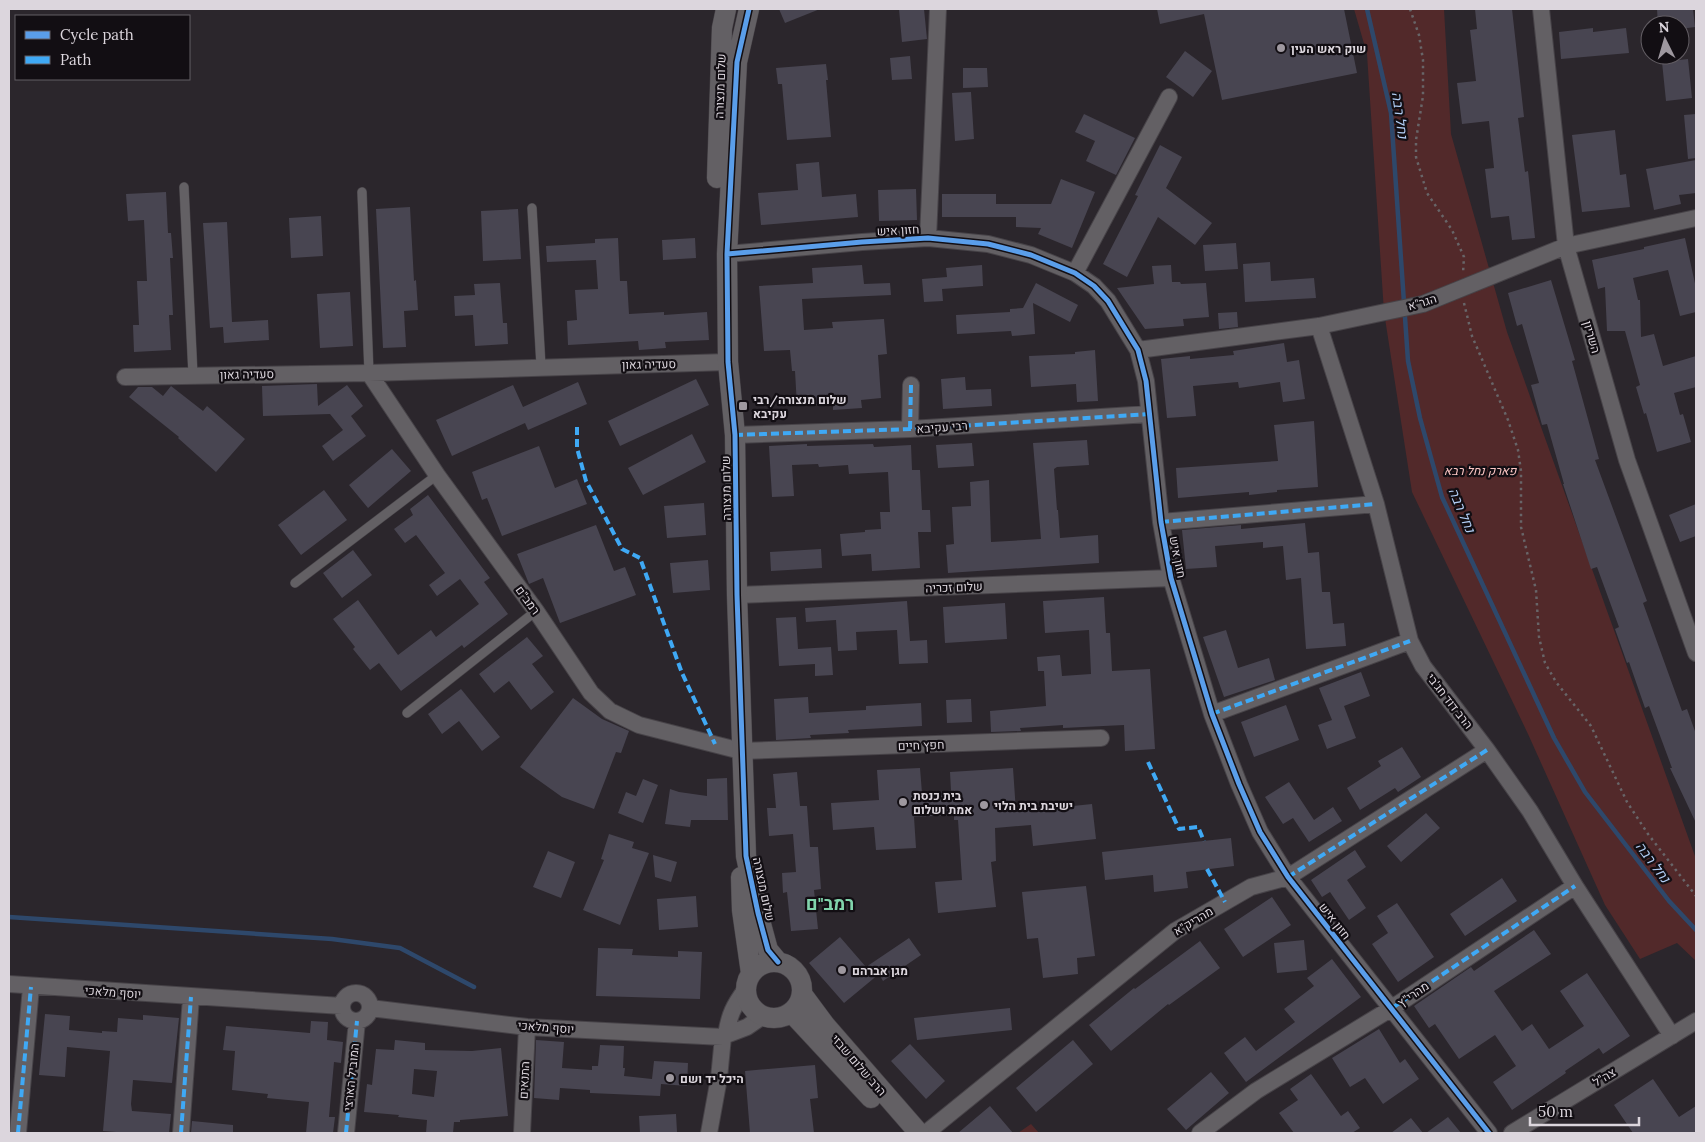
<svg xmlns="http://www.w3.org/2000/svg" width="1705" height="1142" font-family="Lora,Heebo,serif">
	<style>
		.green { fill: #52292a }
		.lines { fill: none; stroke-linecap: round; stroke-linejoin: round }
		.stream { stroke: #2e486b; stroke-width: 4.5 }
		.building { fill: #484551; fill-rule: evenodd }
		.service-casing { stroke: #474348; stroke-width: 10 }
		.minor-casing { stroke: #474348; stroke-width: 18 }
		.tertiary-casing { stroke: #474348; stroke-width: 21 }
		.path { stroke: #686568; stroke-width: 2.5; stroke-dasharray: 2.5 4; stroke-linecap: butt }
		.service { stroke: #636064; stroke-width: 9 }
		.minor { stroke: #636064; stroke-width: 16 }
		.tertiary { stroke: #636064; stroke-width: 20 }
		.quiet { stroke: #3fa9f5; stroke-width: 4; stroke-dasharray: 8 4; stroke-linecap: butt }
		.cycleway-casing { stroke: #120e13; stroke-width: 8 }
		.cycleway { stroke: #5a9eea; stroke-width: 5 }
		.poi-dot { fill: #9e989f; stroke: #120e13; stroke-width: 2 }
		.labels { text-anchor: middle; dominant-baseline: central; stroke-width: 4.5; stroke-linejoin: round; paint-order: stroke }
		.poi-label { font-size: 12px; font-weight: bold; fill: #dcd6dd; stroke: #120e13; text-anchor: start }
		.street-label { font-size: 12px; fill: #dcd6dd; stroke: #120e13 }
		.park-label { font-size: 12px; font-style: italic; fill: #fbc5c3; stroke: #120e13 }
		.water-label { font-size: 14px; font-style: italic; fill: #b1cdf4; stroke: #120e13 }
		.district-label { font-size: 18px; font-weight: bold; fill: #81d4ac; stroke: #120e13 }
	</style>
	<rect width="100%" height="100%" fill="#2b262c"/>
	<path class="green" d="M1354 9H1444L1451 134 1507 332 1696 859V961L1677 943 1640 959 1605 905 1528 734 1412 492 1384 312 1367 54Z
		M1031 1124 1039 1133H1018Z"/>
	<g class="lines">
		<path class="stream" d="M1367 9 1391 113 1408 361 1420 418 1442 497 1554 738 1585 792 1669 901 1696 930
			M9 917 332 939 400 948 474 987"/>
	</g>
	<path class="building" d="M779 9H820L785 23Z
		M899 9H924L927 39 902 42Z
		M1157 9H1344L1357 73 1222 100 1204 14 1160 24Z
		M1475 9H1512L1524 117 1518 118 1525 172 1528 171 1535 238 1512 240 1509 216 1491 218 1485 169 1494 168 1489 121 1462 124 1457 83 1476 81 1470 30 1477 29Z
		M1657 9H1693L1695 27 1680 29V25H1658Z
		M1593 28V32L1626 28 1629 53 1561 59 1559 32Z
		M1185 51 1212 71 1193 97 1166 77Z
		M910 56 912 79 892 80 890 58Z
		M1688 59 1692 98 1666 101 1662 62Z
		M826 64 828 80H826L831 137 787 140 782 84H778L776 68Z
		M963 68H987L988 87 963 88Z
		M971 92 974 139 955 141 952 93Z
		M1084 114 1135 138 1116 175 1086 161 1095 141 1075 132Z
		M1696 114V158L1688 159 1684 115Z
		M1615 130 1620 175 1626 174 1630 207 1582 212 1572 135Z
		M1160 145 1182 157 1166 188 1212 223 1195 245 1158 217 1127 277 1103 264 1138 196 1135 195Z
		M1696 160V193L1679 195 1681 204 1654 210 1646 169Z
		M819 162 822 197 856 194 858 217 761 225 758 193 798 190 796 164Z
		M1061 179 1095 192 1072 248 1038 234 1041 228 1016 227V217H942V194H996V204H1051Z
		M916 189 917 220 879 221 878 190Z
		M166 192 168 233H171L173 258H170L173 315H169L171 350 134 352 133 325H139L137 281H147L144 220 128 221 126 194Z
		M410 207 414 281 416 280 418 310 404 311 406 347 383 348 376 209Z
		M518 209 521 259 483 261 481 211Z
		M321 216 323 256 291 258 289 218Z
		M227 222 232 322 268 320 269 340 224 343 223 327 210 328 203 223Z
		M618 238 620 281H627L629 314 664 312V315L707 312 709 340 665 342 666 348 639 350 638 341 568 345 567 321 577 320 575 290 598 289 596 260 547 262 546 246 595 243V239Z
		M695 238 696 258 663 260 662 240Z
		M1685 238 1696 288V312L1680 316 1668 270 1633 278 1638 300H1640L1641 337 1654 334 1663 366 1696 356V387L1674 393 1680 415 1683 414 1691 442 1657 452 1646 413 1644 414 1636 387 1640 385 1625 331H1607L1605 287 1598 289 1592 260 1644 249V247Z
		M1236 243 1238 269 1205 271 1203 245Z
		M1270 262 1271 281 1314 278 1316 298 1245 302 1243 264Z
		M862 265 864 284 890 283 891 295 802 299 804 330 833 328 832 322 884 319 887 354 878 355 881 398 861 400 862 408 833 410V404L797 406 795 371H792L790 350 764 351 759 286 813 283 812 268Z
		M982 265 983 286 942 289 943 301 924 302 922 279 947 277 946 268Z
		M1171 265 1172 282H1180L1181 284 1206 283 1209 317 1183 319 1184 326 1145 329 1117 288 1154 284 1152 266Z
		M1551 280 1575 360 1572 361 1599 459 1595 460 1647 601 1643 603 1682 711 1687 709 1696 734V823L1670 768H1672L1649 706 1645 708 1629 662 1627 663 1615 629 1619 627 1597 567 1591 569 1563 484H1564L1547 424 1542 425 1531 385 1539 383 1522 324 1517 326 1508 293Z
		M500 283 503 323H507L508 344 475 346 473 315 455 316 454 296 475 295 474 284Z
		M1036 283 1078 305 1070 322 1033 303 1035 334 1012 336 1011 331 957 334 956 315 1010 312V309L1023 308Z
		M350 292 353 346 320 348 317 294Z
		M1237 312 1238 327 1219 329 1218 313Z
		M1284 343 1287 362 1299 360 1305 399 1283 402 1280 382 1239 388 1238 382 1193 386 1196 416 1167 418 1161 359 1190 356V359L1234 355 1233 351Z
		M1095 350 1098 401 1077 402 1076 384 1031 387 1029 356 1075 354V352Z
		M965 377 966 390 991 389 992 406 943 409 941 379Z
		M696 379 709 405 620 446 608 421Z
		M578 382 587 404 528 430 525 423 452 456 436 420 513 385 523 407Z
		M317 384 318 406 347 385 363 406 351 416 366 436 333 461 322 446 343 430 330 414 263 416 262 386Z
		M171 386 203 411 207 406 245 439 216 472 178 438 179 437 129 397 138 387H152L163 396Z
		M1314 421 1318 487 1277 490V492L1249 495V492L1178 498 1176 468 1278 461 1274 425Z
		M692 434 706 462 643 495 628 468Z
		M1087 440 1089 465 1057 467 1054 469 1057 510H1058L1060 538 1098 535 1099 563 948 573 946 545 954 544 952 507 971 506 970 482 989 480 991 542 1041 539 1033 443Z
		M972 443 974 466 938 468 936 445Z
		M807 444V446L873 444 874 447 911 445 912 470H920L922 510H930L931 532H918L920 568 872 571 871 554 842 556 840 534 865 532V530L881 529 880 512H890L888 472 849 474 848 465 819 467 818 464 792 465 794 496 772 497 769 446Z
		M539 446 555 488 577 479 587 504 502 536 487 498 482 500 472 472Z
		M392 449 411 471 368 508 349 485Z
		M324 490 347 520 301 555 278 525Z
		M428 495 490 578 484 582 508 614 464 648 462 645 401 691 379 663 370 670 353 649 355 647 333 619 358 600 398 655 431 630 436 637 479 604 460 579 437 596 429 585 445 573 416 535 405 543 394 529 413 515 410 509Z
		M704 503 706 535 667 538 664 506Z
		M1696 504V536L1680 542 1669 515Z
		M1305 523 1308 553 1319 552 1322 592H1330L1333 624 1344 623 1346 646 1306 649 1301 578 1286 580 1283 546 1263 548V542L1215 546 1217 567 1186 569 1182 530 1241 525V529Z
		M596 525 614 571 625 567 636 595 560 623 543 578 529 584 517 554Z
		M821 549 822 568 771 571 770 552Z
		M353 550 372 575 342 598 323 573Z
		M708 560 710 590 673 593 670 563Z
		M1104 597 1106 633H1110L1112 671 1150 669 1155 749 1125 751 1124 725 1063 728V725L1020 728 1021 731 991 732 990 711 1046 706 1044 671H1038L1037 657 1060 655 1062 676 1091 674 1089 630 1045 633 1043 601Z
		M907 601 910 641 927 640 928 663 899 664 897 630 856 632 857 650 838 651 836 620 806 622 805 608Z
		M1005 603 1007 639 945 643 943 607Z
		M796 617 798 649 831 647 833 675 815 676V664L779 666 776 618Z
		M1226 630 1238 668 1269 658 1275 680 1224 697 1203 637Z
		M527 637 543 656 532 664 554 692 531 710 509 681 494 693 479 674Z
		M1361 672 1370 696 1344 706 1356 738 1327 749 1318 725 1332 720 1319 688Z
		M461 689 500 737 482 751 459 721 442 734 428 714Z
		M808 697 809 713 866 710V706L921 703 922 726 848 730 849 733 810 735 811 738 776 740 774 699Z
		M573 698 602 719 629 731 621 753 616 752 594 809 562 797 520 767Z
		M971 699 972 722 947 723 946 700Z
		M1286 705 1299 740 1254 757 1241 722Z
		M1402 747 1421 777 1398 792 1395 788 1360 810 1347 788 1381 766 1378 761Z
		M920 768 922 793 951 791 950 772 1013 768 1016 812 1092 804 1096 839 1033 846 1031 825 995 828 996 861 991 862 996 907 938 913 935 882 962 880 958 820H954V815L914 817 916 848 876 850 874 827 833 830 831 803 879 800 877 770Z
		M797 772 800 806H807L810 847H818L821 889 814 890 818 929 791 931 787 892 783 893 782 873 796 872 793 834 769 836 767 808H776L773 774Z
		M727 778 728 820H691L690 827 665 824 670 789 679 792 707 796V779Z
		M643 779 658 785 643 823 618 813 626 792 636 796Z
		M1289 782 1314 820 1333 807 1342 821 1309 842 1293 818 1283 824 1265 797Z
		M1426 813 1440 828 1401 862 1387 846Z
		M609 834 634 842 632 848 649 853 620 925 583 910 604 860 601 859Z
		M1231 838 1234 866 1186 872 1188 888 1154 892 1153 875 1105 880 1102 852Z
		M1355 850 1366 867 1347 880 1366 908 1349 920 1330 892 1322 897 1311 880Z
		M548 851 575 862 561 898 533 887Z
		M653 855 677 862 671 882 655 877Z
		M1502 878 1517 901 1465 936 1450 914Z
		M1086 886 1095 956 1077 958 1078 974 1043 978 1038 938 1027 939 1022 892Z
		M696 896 698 927 659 930 657 899Z
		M1272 897 1291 925 1243 957 1224 929Z
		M1397 903 1434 957 1398 982 1372 944 1388 933 1377 916Z
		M1534 930 1551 954 1494 991 1522 1031 1532 1024 1549 1049 1584 1026 1560 991 1587 973 1630 1036 1603 1054 1599 1048 1565 1071 1566 1073 1512 1110 1493 1082 1516 1066 1495 1035 1459 1059 1435 1024 1429 1028 1414 1006 1471 967 1474 971Z
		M840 937 866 967 909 938 921 955 883 981 879 974 844 1003 809 963Z
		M1304 940 1307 970 1277 973 1274 943Z
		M1200 941 1220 968 1169 1005 1168 1004 1111 1051 1089 1025 1134 988 1135 989Z
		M598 948 633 949 632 955 678 957V951L702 952 700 999 596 996Z
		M1332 959 1361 997 1246 1082 1224 1053 1245 1037 1256 1051 1295 1022 1284 1009 1314 986 1307 978Z
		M1010 1008 1012 1030 917 1040 914 1018Z
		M45 1014 70 1016 69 1030 102 1033V1031L117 1032 118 1018 143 1020V1015L179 1018 172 1083 133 1080 131 1104 132 1111 171 1114 169 1133H129L103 1131 110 1051 67 1047 65 1077 39 1075Z
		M311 1021 328 1022 327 1040 343 1042 341 1063 334 1062 329 1117H335L333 1133H306L309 1102 267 1098 268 1094 232 1090 235 1051 223 1050 226 1026 310 1033Z
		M1379 1029 1400 1063 1405 1059 1419 1079 1383 1104 1365 1078 1350 1087 1332 1058Z
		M395 1040 425 1043V1050L472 1051 501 1048 508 1116 460 1120V1122H454L453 1133H426L427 1120 398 1117 399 1115 364 1112 367 1084 372 1085 376 1049 394 1050ZM414 1069 437 1071 434 1097 412 1094Z
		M536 1040 564 1042 562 1068 592 1070V1066H598L600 1045 624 1046 623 1068H625L624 1076 652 1079 654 1061 688 1063 687 1086 661 1084 660 1096 590 1093V1090L560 1088 559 1100 534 1098Z
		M1073 1040 1093 1064 1036 1112 1016 1088Z
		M910 1044 945 1081 926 1099 891 1061Z
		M815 1065 818 1098 810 1099 814 1133H750L745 1071Z
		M1211 1072 1229 1093 1186 1130 1167 1109Z
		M1311 1074 1341 1116 1348 1111 1360 1128 1352 1133H1294L1279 1113 1298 1100 1290 1089Z
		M1653 1079 1679 1117 1696 1106V1133H1633L1614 1105Z
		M990 1106 1013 1133H958Z
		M676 1114 677 1132 640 1133 639 1116Z
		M1448 1117 1461 1133H1426Z
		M1411 1118 1423 1133H1391Z
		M192 1121 233 1125V1133H191Z"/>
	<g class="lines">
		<g class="service-casing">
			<path id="service" d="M184 187 193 375
				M362 192 369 373
				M532 208 541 366
				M295 583 437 475
				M407 713 536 611"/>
		</g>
		<g class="minor-casing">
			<path id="minor" d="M1541 9 1566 246 1627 460 1696 653
				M928 238 938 9
				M727 254 862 242 928 238 988 244 1031 255 1075 273 1094 286 1108 301 1138 350 1146 381 1161 522 1171 578 1212 714 1239 784 1260 832 1288 877 1489 1133
				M1075 273 1169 97
				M1319 326 1376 504 1410 641 1423 666 1487 750 1530 811 1575 886 1672 1036
				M1138 350 1319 326 1423 304 1566 246 1696 218
				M369 373 437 475 536 611 591 693 610 711 639 725 741 751 1101 738
				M125 377 369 373 728 362
				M910 429 911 385
				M735 435 910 429 1149 414
				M1161 522 1376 504
				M737 595 1171 578
				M1212 714 1410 641
				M9 984 342 1006
				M342 1007a14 14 0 1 1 28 0a14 14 0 1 1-28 0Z
				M370 1008 527 1027 723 1037
				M726 1035 747 1027 763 1016
				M18 1133 31 987
				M181 1133 191 997
				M346 1133 357 1021
				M522 1133 527 1027
				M709 1133 719 1078 723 1037 726 1035C729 1015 734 1005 746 989
				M926 1133 1175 931 1251 887 1288 877 1487 750
				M1200 1133 1256 1091 1392 1008 1575 886
				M1512 1133 1696 1021"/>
		</g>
		<g class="tertiary-casing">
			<path id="tertiary" d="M749 9 737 62 727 254 728 362 735 435 737 595 746 856 758 913 768 950 778 962
				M717 178 722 28 726 9
				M741 877 742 910 751 973
				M746 990a28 28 0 1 1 56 0a28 28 0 1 1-56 0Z
				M802 994 825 1025 919 1133
				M791 1012 871 1098"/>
		</g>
		<path class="path" d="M1410 9 1419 35 1423 60V96L1416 140V157L1427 193 1452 230 1464 257 1463 273
			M1464 303 1472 336 1508 420 1518 450 1521 471V527L1536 590 1539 637 1545 663 1556 682 1591 726 1627 802 1648 834 1696 896"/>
		<use href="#service" class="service"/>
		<use href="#minor" class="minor"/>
		<use href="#tertiary" class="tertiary"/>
		<path class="quiet" d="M577 427V448L586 481 622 549 640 558 682 673 715 744
			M910 429 911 385
			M735 435 910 429 1149 414
			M1161 522 1376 504
			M1212 714 1410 641
			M1148 762 1179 829 1198 827 1204 841
			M1207 869 1225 902
			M1288 877 1487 750
			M1392 1008 1575 886
			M18 1133 31 987
			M181 1133 191 997
			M346 1133 357 1021"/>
		<g class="cycleway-casing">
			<path id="cycleway" d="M749 9 737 62 727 254 728 362 735 435 737 595 746 856 758 913 768 950 778 962
				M727 254 862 242 928 238 988 244 1031 255 1075 273 1094 286 1108 301 1138 350 1146 381 1161 522 1171 578 1212 714 1239 784 1260 832 1288 877 1489 1133"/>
		</g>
		<use href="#cycleway" class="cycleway"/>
	</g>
	<g class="poi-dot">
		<circle cx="1281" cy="48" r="5"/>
		<rect x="738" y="401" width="10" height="10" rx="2.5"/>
		<circle cx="903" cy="802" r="5"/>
		<circle cx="984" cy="805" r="5"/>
		<circle cx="842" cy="970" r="5"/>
		<circle cx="670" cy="1078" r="5"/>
	</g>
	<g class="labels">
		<g class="poi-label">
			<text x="1291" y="48">שוק ראש העין</text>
			<text x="753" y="399">שלום מנצורה/רבי<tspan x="753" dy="14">עקיבא</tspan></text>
			<text x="913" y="795">בית כנסת<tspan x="913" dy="14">אמת ושלום</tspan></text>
			<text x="994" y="805">ישיבת בית הלוי</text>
			<text x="852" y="970">מגן אברהם</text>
			<text x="680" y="1078">היכל יד ושם</text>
		</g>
		<g class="street-label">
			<text transform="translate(720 86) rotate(-88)">שלום מנצורה</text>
			<text transform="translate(898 230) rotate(-3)">חזון איש</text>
			<text transform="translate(1422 302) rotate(-17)">הגר"א</text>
			<text transform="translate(1592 337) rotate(74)">השריון</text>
			<text transform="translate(649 364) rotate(-1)">סעדיה גאון</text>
			<text transform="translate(247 374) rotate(-1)">סעדיה גאון</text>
			<text transform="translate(942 427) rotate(-4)">רבי עקיבא</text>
			<text transform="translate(726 488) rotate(-91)">שלום מנצורה</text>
			<text transform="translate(1178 557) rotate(79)">חזון איש</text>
			<text transform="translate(954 587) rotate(-2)">שלום זכריה</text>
			<text transform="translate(528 600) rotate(54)">רמב"ם</text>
			<text transform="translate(1450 701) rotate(52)">הרב דוד חג'בי</text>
			<text transform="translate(921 745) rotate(-2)">חפץ חיים</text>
			<text transform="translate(764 889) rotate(78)">שלום מנצורה</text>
			<text transform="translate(1193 921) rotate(-31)">מהריק"א</text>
			<text transform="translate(1335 921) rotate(52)">חזון איש</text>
			<text transform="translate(113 992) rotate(4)">יוסף מלאכי</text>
			<text transform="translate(1413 994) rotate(-34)">מהרי"ץ</text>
			<text transform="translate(546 1027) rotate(4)">יוסף מלאכי</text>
			<text transform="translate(859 1065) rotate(49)">הרב שלום שבזי</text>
			<text transform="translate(351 1077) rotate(-84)">המוביל הארצי</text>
			<text transform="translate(1604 1077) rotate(-31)">צה"ל</text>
			<text transform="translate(524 1080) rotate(-87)">התנאים</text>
		</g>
		<g class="park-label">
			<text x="1480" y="470">פארק נחל רבא</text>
		</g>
		<g class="water-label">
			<text transform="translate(1400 115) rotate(82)">נחל רבה</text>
			<text transform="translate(1462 510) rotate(67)">נחל רבה</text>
			<text transform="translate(1653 862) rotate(53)">נחל רבה</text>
		</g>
		<g class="district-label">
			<text x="830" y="903">רמב"ם</text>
		</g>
	</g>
	<rect width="1705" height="1142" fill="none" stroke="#dcd6dd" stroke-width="20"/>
	<rect x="15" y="15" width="175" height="65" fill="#120e13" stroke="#635e64"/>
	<rect x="25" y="31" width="25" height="8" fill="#5a9eea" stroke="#635e64"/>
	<text x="60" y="40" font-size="15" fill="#dcd6dd">Cycle path</text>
	<rect x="25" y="56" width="25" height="8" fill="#3fa9f5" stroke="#635e64"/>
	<text x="60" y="65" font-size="15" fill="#dcd6dd">Path</text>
	<g transform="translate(1665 40) rotate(355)"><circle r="24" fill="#120e13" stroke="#635e64"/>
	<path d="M0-4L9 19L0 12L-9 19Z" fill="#9e989f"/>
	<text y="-8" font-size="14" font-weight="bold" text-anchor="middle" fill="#dcd6dd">N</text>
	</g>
	<path d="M1530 1117v8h109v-8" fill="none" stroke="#dcd6dd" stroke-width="2.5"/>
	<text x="1538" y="1117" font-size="15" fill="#dcd6dd" stroke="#120e13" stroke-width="4" paint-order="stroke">50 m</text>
</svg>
